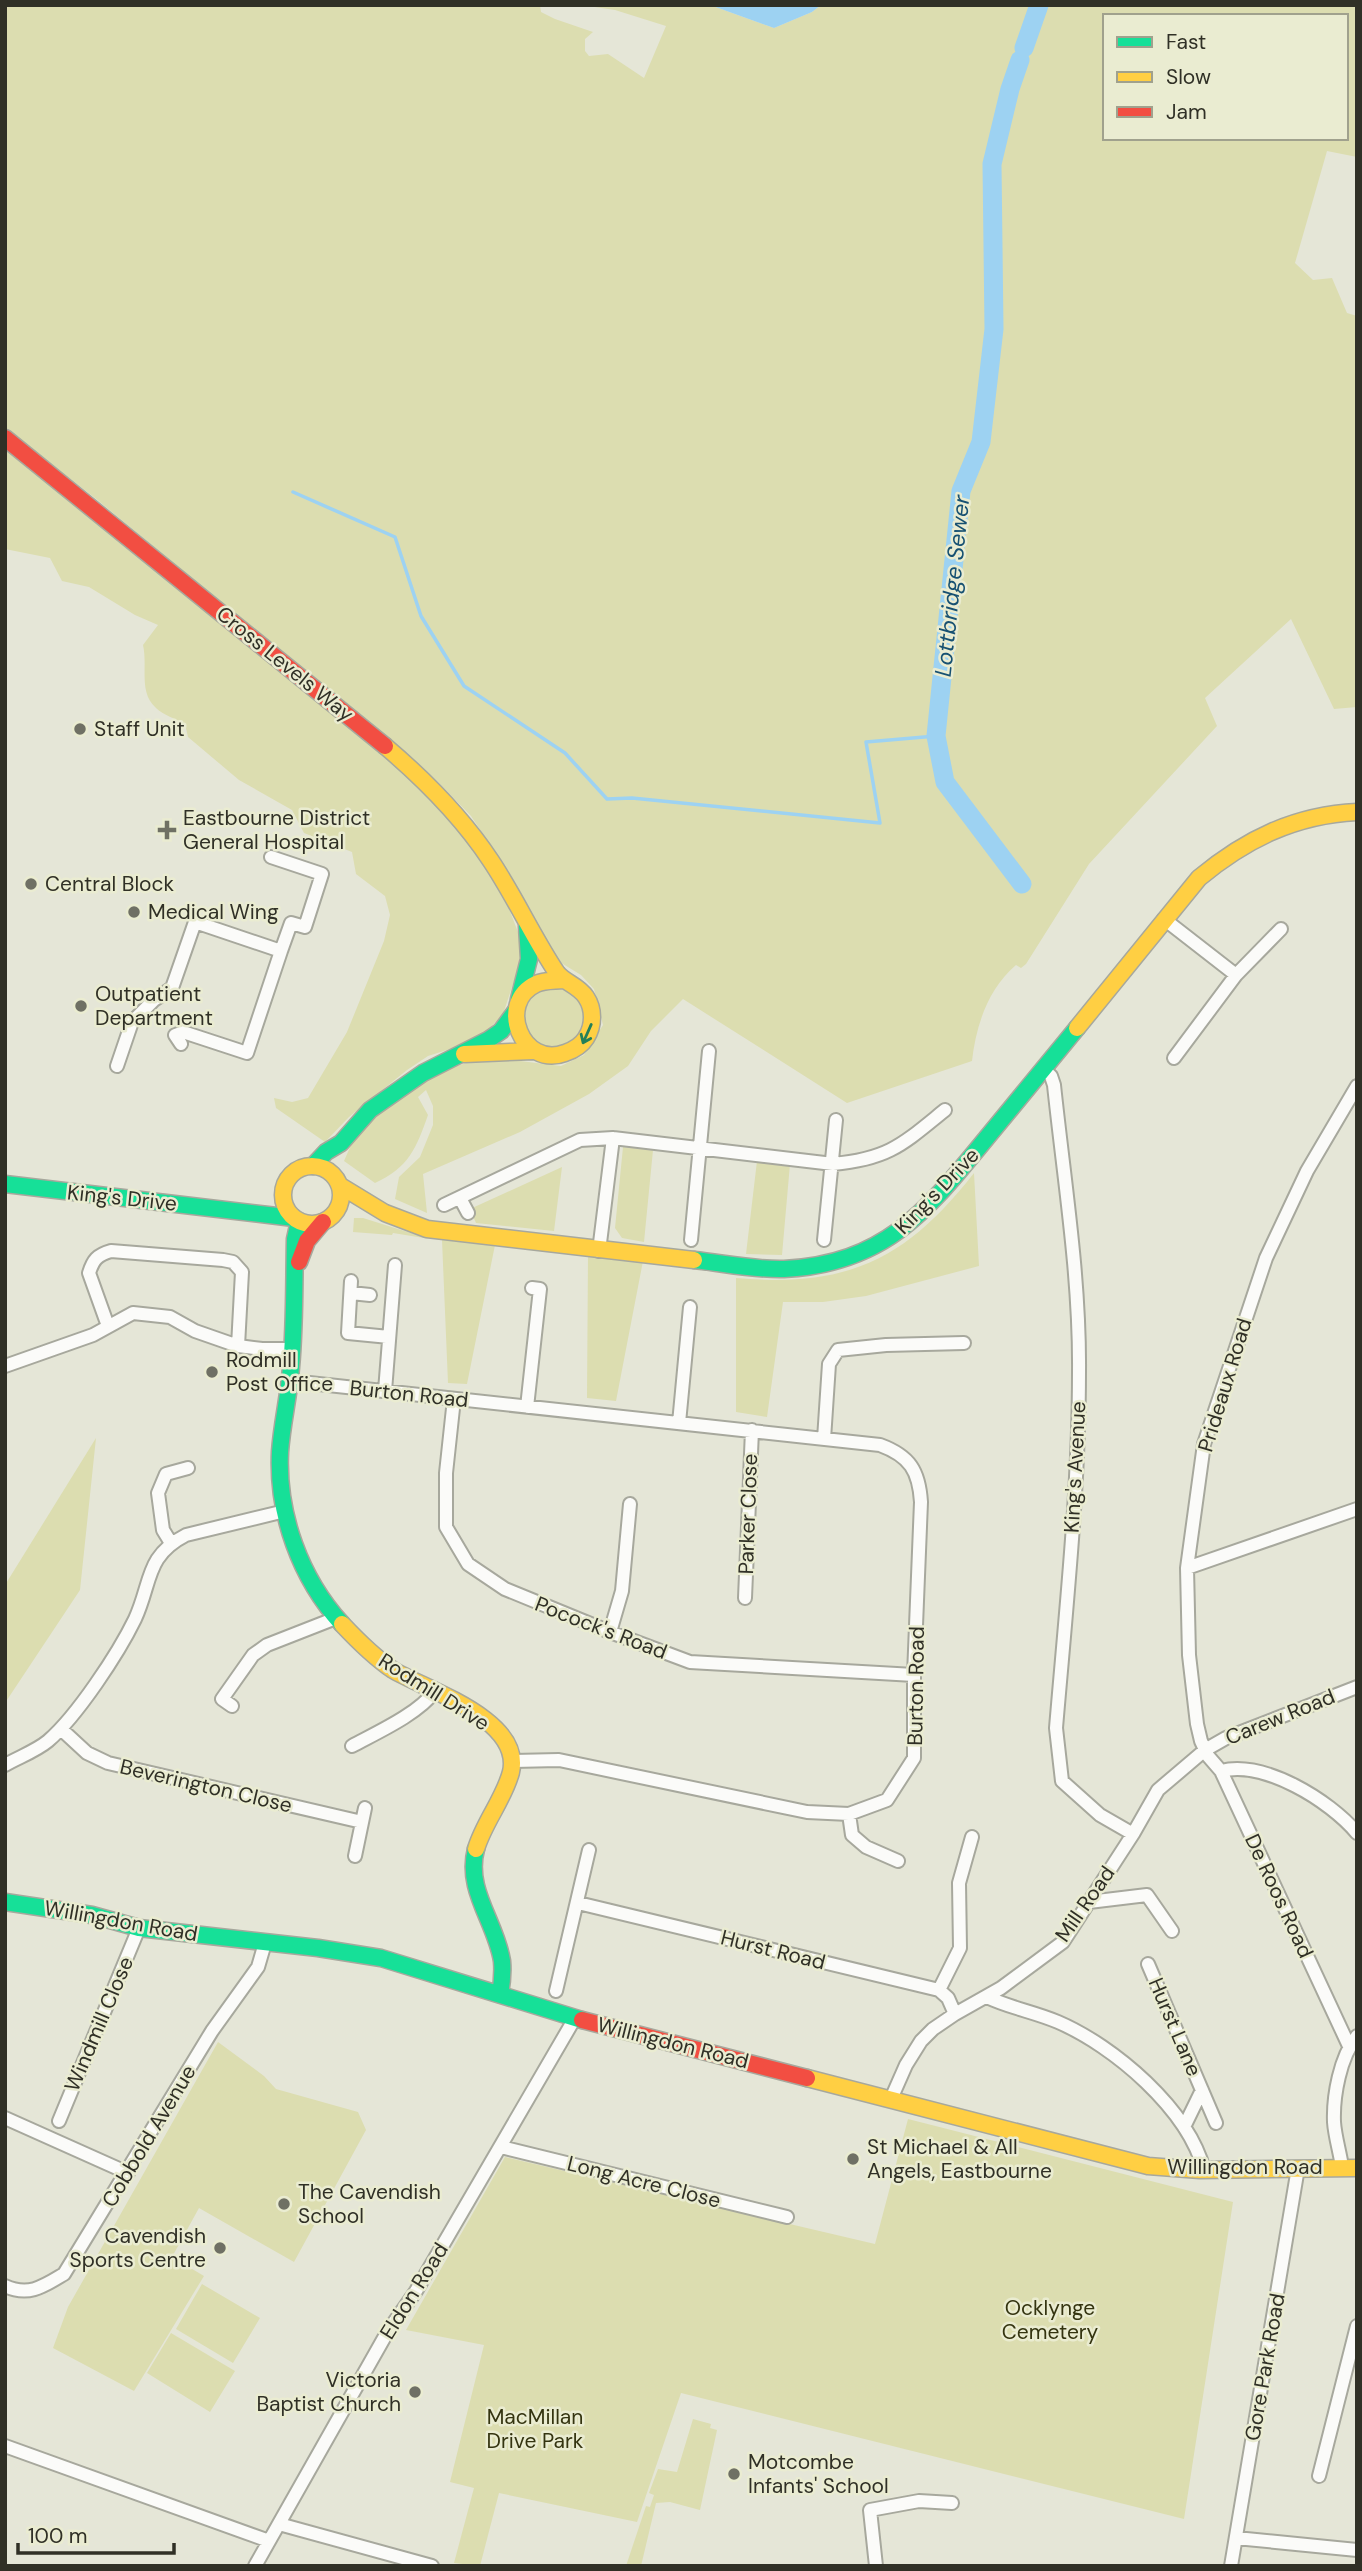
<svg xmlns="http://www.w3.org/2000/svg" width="1362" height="2571" font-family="'DM Sans',sans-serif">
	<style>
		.green { fill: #dcddb0; fill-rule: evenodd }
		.water { fill: #9dd2f2 }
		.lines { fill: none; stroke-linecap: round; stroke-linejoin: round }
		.stream { stroke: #9dd2f2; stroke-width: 3.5 }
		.river { stroke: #9dd2f2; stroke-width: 19 }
		.street-casing { stroke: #a7a89d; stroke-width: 16 }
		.fast-casing { stroke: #a7a89d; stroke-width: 19 }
		.slow-casing { stroke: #a7a89d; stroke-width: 19 }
		.jam-casing { stroke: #a7a89d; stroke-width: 19 }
		.street { stroke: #fbfbf9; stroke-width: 12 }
		.fast { stroke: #16e098; stroke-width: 16 }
		.slow { stroke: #ffcf43; stroke-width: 16 }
		.jam { stroke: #f24e42; stroke-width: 16 }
		.oneway { stroke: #247f59 }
		.poi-dot { fill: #6f7064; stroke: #eaecd1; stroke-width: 2.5 }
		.labels { text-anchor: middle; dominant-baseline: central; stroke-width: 5; stroke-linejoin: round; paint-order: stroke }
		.street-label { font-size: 21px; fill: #303026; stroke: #eaecd1 }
		.poi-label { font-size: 21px; fill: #303026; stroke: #eaecd1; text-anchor: start }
		.park-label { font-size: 21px; fill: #343410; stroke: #eaecd1 }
		.water-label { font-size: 23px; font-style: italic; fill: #175172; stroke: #eaecd1 }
	</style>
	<rect width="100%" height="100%" fill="#e5e6d7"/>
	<path class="green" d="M5 5H540L541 12 555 19 593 32 585 39V51L589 56 608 54 644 78 666 26 615 10 581 5H674L675 7 678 5H710L774 28 812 12 821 5H1357V157L1327 151 1295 263 1313 280 1332 278 1347 313 1357 316V707L1334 709 1291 619 1205 698 1217 726 1089 864 1026 964 1021 968 1016 965C988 989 976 1025 972 1061L847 1103 683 999 651 1031 628 1066 589 1094 520 1132 423 1174 427 1213 395 1199 399 1177 420 1157 433 1125V1106L426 1090 418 1097 428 1115C416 1149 409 1167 375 1183L344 1161 355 1136 390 1102 447 1069 473 1061 504 1059 561 1066 584 1055 603 1025 594 989 581 975 558 961 512 878 471 816 438 782 95 498 5 428ZM1105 16H1346V138H1105Z
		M5 447 375 746 462 831 505 898 521 940 519 966 503 1014 487 1031 450 1049 428 1056 407 1070 349 1117 325 1142 276 1108 274 1098 292 1102 308 1098 347 1032 384 941 390 915 385 896 356 874 352 852 304 833 292 810 239 780 188 737 185 724C176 719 163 715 156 708 138 692 148 667 143 645L158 625 135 615 89 587 62 581 50 558 5 549Z
		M539 986 575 992 584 1015 579 1033 570 1042 552 1048 534 1043 520 1016Z
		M623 1147 653 1150 644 1242 622 1238 615 1228Z
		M757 1161 790 1164 782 1255 746 1254Z
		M562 1167 554 1231 476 1223 470 1209Z
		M974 1173 979 1266 866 1296 823 1302H783L767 1417 736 1412V1278C847 1288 906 1260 974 1173Z
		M354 1218H363L430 1239 393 1233 392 1235 353 1232Z
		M442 1240 495 1245 467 1384 448 1383Z
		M588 1255 643 1261 616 1401 587 1398Z
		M96 1438 80 1590 5 1703V1585Z
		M218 2042 264 2076 276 2089 358 2112 366 2130 294 2262 199 2208 172 2257 204 2276 134 2391 53 2348 68 2307Z
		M908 2119 1233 2202 1184 2519 681 2393 637 2522 499 2493 480 2566 454 2563 474 2488 450 2482 484 2345 406 2330 505 2157 875 2244Z
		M202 2284 260 2318 233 2363 176 2329Z
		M171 2333 235 2371 210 2412 147 2373Z
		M693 2419 711 2424 710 2428 717 2430 700 2510 670 2502 656 2503 641 2566H626L646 2506 650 2507 654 2495 649 2493 658 2469 677 2472Z"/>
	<path class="water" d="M710 5H821L812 12 774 28Z"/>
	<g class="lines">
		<path class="stream" d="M293 492 395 537 421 616 464 686 565 753 607 799 632 798 880 823 866 742 936 736"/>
		<path class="river" d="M1024 48 1039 5
			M1020 60 1010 89 992 164 994 329 981 442 961 491 936 736 945 782 1022 884"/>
		<g class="street-casing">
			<path id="street" d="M271 857 322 874 305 927 291 923 281 951
				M1164 919 1236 975
				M1174 1058 1236 975 1281 929
				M117 1066 132 1022 154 1000 172 988 195 922 281 951 247 1053 183 1032 175 1035 181 1044
				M1043 1069 1051 1076 1054 1085C1064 1180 1080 1276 1079 1372 1079 1490 1066 1609 1056 1728L1062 1781 1100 1815 1133 1834
				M460 1198 468 1213
				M444 1205 580 1140 613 1138 833 1164C889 1159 903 1144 945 1110
				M691 1240 709 1051
				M824 1240 836 1120
				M599 1251 613 1138
				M351 1281 348 1333 389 1337
				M351 1293 370 1295
				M108 1326 89 1273C93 1260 97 1255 111 1251L223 1260 233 1262 242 1272 238 1346
				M5 1366 93 1335 133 1313 170 1317 195 1331 238 1346 262 1349H291
				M291 1381 880 1445C910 1456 919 1471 921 1502L914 1675V1758L887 1800 849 1814 807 1812 559 1760 513 1761
				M385 1391 395 1265
				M454 1399 446 1473V1527L468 1564 505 1589 610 1632 690 1662 914 1675
				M527 1407 540 1289 532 1288
				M679 1423 690 1307
				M824 1439 829 1364 838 1350 886 1345 964 1343
				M171 1543 163 1530 158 1493 166 1474 188 1468
				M1187 1568 1357 1509
				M745 1598 752 1430
				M610 1632 622 1591 630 1504
				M232 1706 222 1699 253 1655 267 1645 336 1618
				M61 1729 87 1753 108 1763 362 1822
				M352 1746C378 1732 418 1714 435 1691
				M5 1765C19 1757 36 1751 48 1741 77 1716 118 1654 135 1619 152 1582 145 1556 186 1535L285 1511
				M1221 1771C1264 1760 1329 1800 1357 1833
				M849 1814 852 1835 866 1847 898 1861
				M355 1856 365 1808
				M1089 1902 1147 1895 1172 1931
				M578 1903 939 1990 948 1998 955 2014
				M1148 1964 1216 2123
				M939 1990 960 1948 959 1883 972 1837
				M556 1991 589 1850
				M987 1997C1010 2008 1035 2012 1058 2022 1114 2046 1188 2109 1204 2170
				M1349 2046 1221 1771 1208 1756 1201 1741 1197 1724 1189 1655 1187 1568 1204 1444 1266 1258 1307 1171 1357 1086
				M891 2099 906 2065 921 2041 933 2029 955 2014 1001 1988 1063 1942 1133 1834 1158 1790 1205 1750 1226 1738 1357 1687
				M5 2118 128 2173
				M59 2121 139 1928
				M1184 2127 1202 2090
				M501 2147 787 2217
				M1342 2167C1340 2152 1335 2137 1334 2122 1333 2096 1340 2057 1357 2036
				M5 2286C29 2297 44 2286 64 2274L212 2031 258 1967 265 1943
				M5 2446 269 2541
				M1319 2476 1357 2326
				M279 2524 432 2566
				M1236 2538 1357 2550
				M255 2566 388 2331 416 2291 575 2018
				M876 2566 870 2510 919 2501 952 2503
				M1231 2566 1298 2168"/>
		</g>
		<g class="fast-casing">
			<path id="fast" d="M519 999 529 959 527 926
				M313 1166 326 1152 341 1143 370 1110 423 1073 488 1040 501 1031 515 1012
				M5 1184 294 1218
				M299 1221 295 1239C294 1282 295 1325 291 1367 289 1396 282 1423 280 1452 277 1514 300 1578 342 1624
				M694 1260C723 1263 755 1270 784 1269 887 1264 929 1208 989 1135 1019 1099 1048 1063 1077 1028
				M476 1849C465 1890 496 1922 502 1961 503 1972 502 1983 500 1994
				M5 1902 92 1915 139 1928 318 1948 381 1958 582 2020"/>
		</g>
		<g class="slow-casing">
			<path id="slow" d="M385 746C425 780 462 817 491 861 515 897 533 937 557 973 565 983 578 985 586 997 594 1009 594 1025 586 1038 581 1046 574 1050 565 1053 522 1069 496 1003 536 984 544 980 555 981 563 980
				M1077 1028 1199 878C1246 839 1295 815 1357 812
				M464 1054 533 1051
				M283 1195a29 29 0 1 1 58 0a29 29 0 1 1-58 0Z
				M339 1185 385 1213 427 1229 694 1260
				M342 1624C357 1640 374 1657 393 1670 426 1690 523 1719 511 1772 504 1799 484 1822 476 1849
				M807 2078 1148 2166 1200 2170 1357 2168"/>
		</g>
		<g class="jam-casing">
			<path id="jam" d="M5 438 385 746
				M299 1262 307 1241 323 1222
				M582 2020 807 2078"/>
		</g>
		<use href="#street" class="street"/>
		<use href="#fast" class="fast"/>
		<use href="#slow" class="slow"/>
		<use href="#jam" class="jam"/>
	</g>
	<defs><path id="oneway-shaft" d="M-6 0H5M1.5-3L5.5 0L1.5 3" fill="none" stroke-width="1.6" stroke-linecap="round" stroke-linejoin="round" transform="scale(1.75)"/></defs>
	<use class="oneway" href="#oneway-shaft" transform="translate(587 1034) rotate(114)"/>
	<g class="poi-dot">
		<circle cx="80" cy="729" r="7"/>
		<path d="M163.5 819.5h7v7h7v7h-7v7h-7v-7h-7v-7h7z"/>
		<circle cx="31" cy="884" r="7"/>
		<circle cx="134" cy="912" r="7"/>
		<circle cx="81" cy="1006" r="7"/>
		<circle cx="212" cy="1372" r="7"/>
		<circle cx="853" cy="2159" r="7"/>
		<circle cx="284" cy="2204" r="7"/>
		<circle cx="220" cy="2248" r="7"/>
		<circle cx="415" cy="2392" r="7"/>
		<circle cx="734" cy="2474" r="7"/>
	</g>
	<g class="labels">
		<g class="street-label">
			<text transform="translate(285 664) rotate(39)">Cross Levels Way</text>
			<text transform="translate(937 1191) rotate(-46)">King's Drive</text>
			<text transform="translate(122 1198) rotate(6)">King's Drive</text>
			<text transform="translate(1225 1385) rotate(-73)">Prideaux Road</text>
			<text transform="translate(409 1394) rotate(6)">Burton Road</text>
			<text transform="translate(1075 1467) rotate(-87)">King's Avenue</text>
			<text transform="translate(748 1514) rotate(-88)">Parker Close</text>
			<text transform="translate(601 1628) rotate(21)">Pocock's Road</text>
			<text transform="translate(916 1686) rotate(-89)">Burton Road</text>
			<text transform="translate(434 1692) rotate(32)">Rodmill Drive</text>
			<text transform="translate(1280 1717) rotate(-22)">Carew Road</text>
			<text transform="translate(206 1786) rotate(13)">Beverington Close</text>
			<text transform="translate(1279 1896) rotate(65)">De Roos Road</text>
			<text transform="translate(1085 1904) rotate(-55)">Mill Road</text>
			<text transform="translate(121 1921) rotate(10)">Willingdon Road</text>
			<text transform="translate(773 1950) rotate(14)">Hurst Road</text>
			<text transform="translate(99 2024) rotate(-67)">Windmill Close</text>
			<text transform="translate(1175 2027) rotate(67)">Hurst Lane</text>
			<text transform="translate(673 2043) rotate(14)">Willingdon Road</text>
			<text transform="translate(149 2136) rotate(-59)">Cobbold Avenue</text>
			<text x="1245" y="2167">Willingdon Road</text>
			<text transform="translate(644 2182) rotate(14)">Long Acre Close</text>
			<text transform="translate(414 2291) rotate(-58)">Eldon Road</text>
			<text transform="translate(1265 2367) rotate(-80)">Gore Park Road</text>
		</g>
		<g class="poi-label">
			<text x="94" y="729">Staff Unit</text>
			<text x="183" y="818">Eastbourne District<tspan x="183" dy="24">General Hospital</tspan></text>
			<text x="45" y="884">Central Block</text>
			<text x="148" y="912">Medical Wing</text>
			<text x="95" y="994">Outpatient<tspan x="95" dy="24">Department</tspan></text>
			<text x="226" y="1360">Rodmill<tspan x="226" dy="24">Post Office</tspan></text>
			<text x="867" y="2147">St Michael &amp; All<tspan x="867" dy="24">Angels, Eastbourne</tspan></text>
			<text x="298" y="2192">The Cavendish<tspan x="298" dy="24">School</tspan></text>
			<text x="206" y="2236" text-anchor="end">Cavendish<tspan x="206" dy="24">Sports Centre</tspan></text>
			<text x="401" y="2380" text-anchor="end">Victoria<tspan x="401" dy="24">Baptist Church</tspan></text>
			<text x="748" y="2462">Motcombe<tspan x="748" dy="24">Infants' School</tspan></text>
		</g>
		<g class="park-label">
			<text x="1050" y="2308">Ocklynge<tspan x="1050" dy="24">Cemetery</tspan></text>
			<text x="535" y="2417">MacMillan<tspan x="535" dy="24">Drive Park</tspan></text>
		</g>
		<g class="water-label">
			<text transform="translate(952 586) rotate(-84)">Lottbridge Sewer</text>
		</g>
	</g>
	<rect width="1362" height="2571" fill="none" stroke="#303026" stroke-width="14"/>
	<rect x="1103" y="14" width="245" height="126" fill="#eaecd1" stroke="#a0a18d" stroke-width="2"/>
	<rect x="1117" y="37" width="35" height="10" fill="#16e098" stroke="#a0a18d" stroke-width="2"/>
	<text x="1166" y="49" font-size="21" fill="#303026">Fast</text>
	<rect x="1117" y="72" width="35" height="10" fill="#ffcf43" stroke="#a0a18d" stroke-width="2"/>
	<text x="1166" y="84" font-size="21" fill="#303026">Slow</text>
	<rect x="1117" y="107" width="35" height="10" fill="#f24e42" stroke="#a0a18d" stroke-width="2"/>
	<text x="1166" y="119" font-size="21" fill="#303026">Jam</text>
	<path d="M18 2543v10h156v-10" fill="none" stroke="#303026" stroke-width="3.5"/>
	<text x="28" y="2543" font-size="21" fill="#303026" stroke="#eaecd1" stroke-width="5" paint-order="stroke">100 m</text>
</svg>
